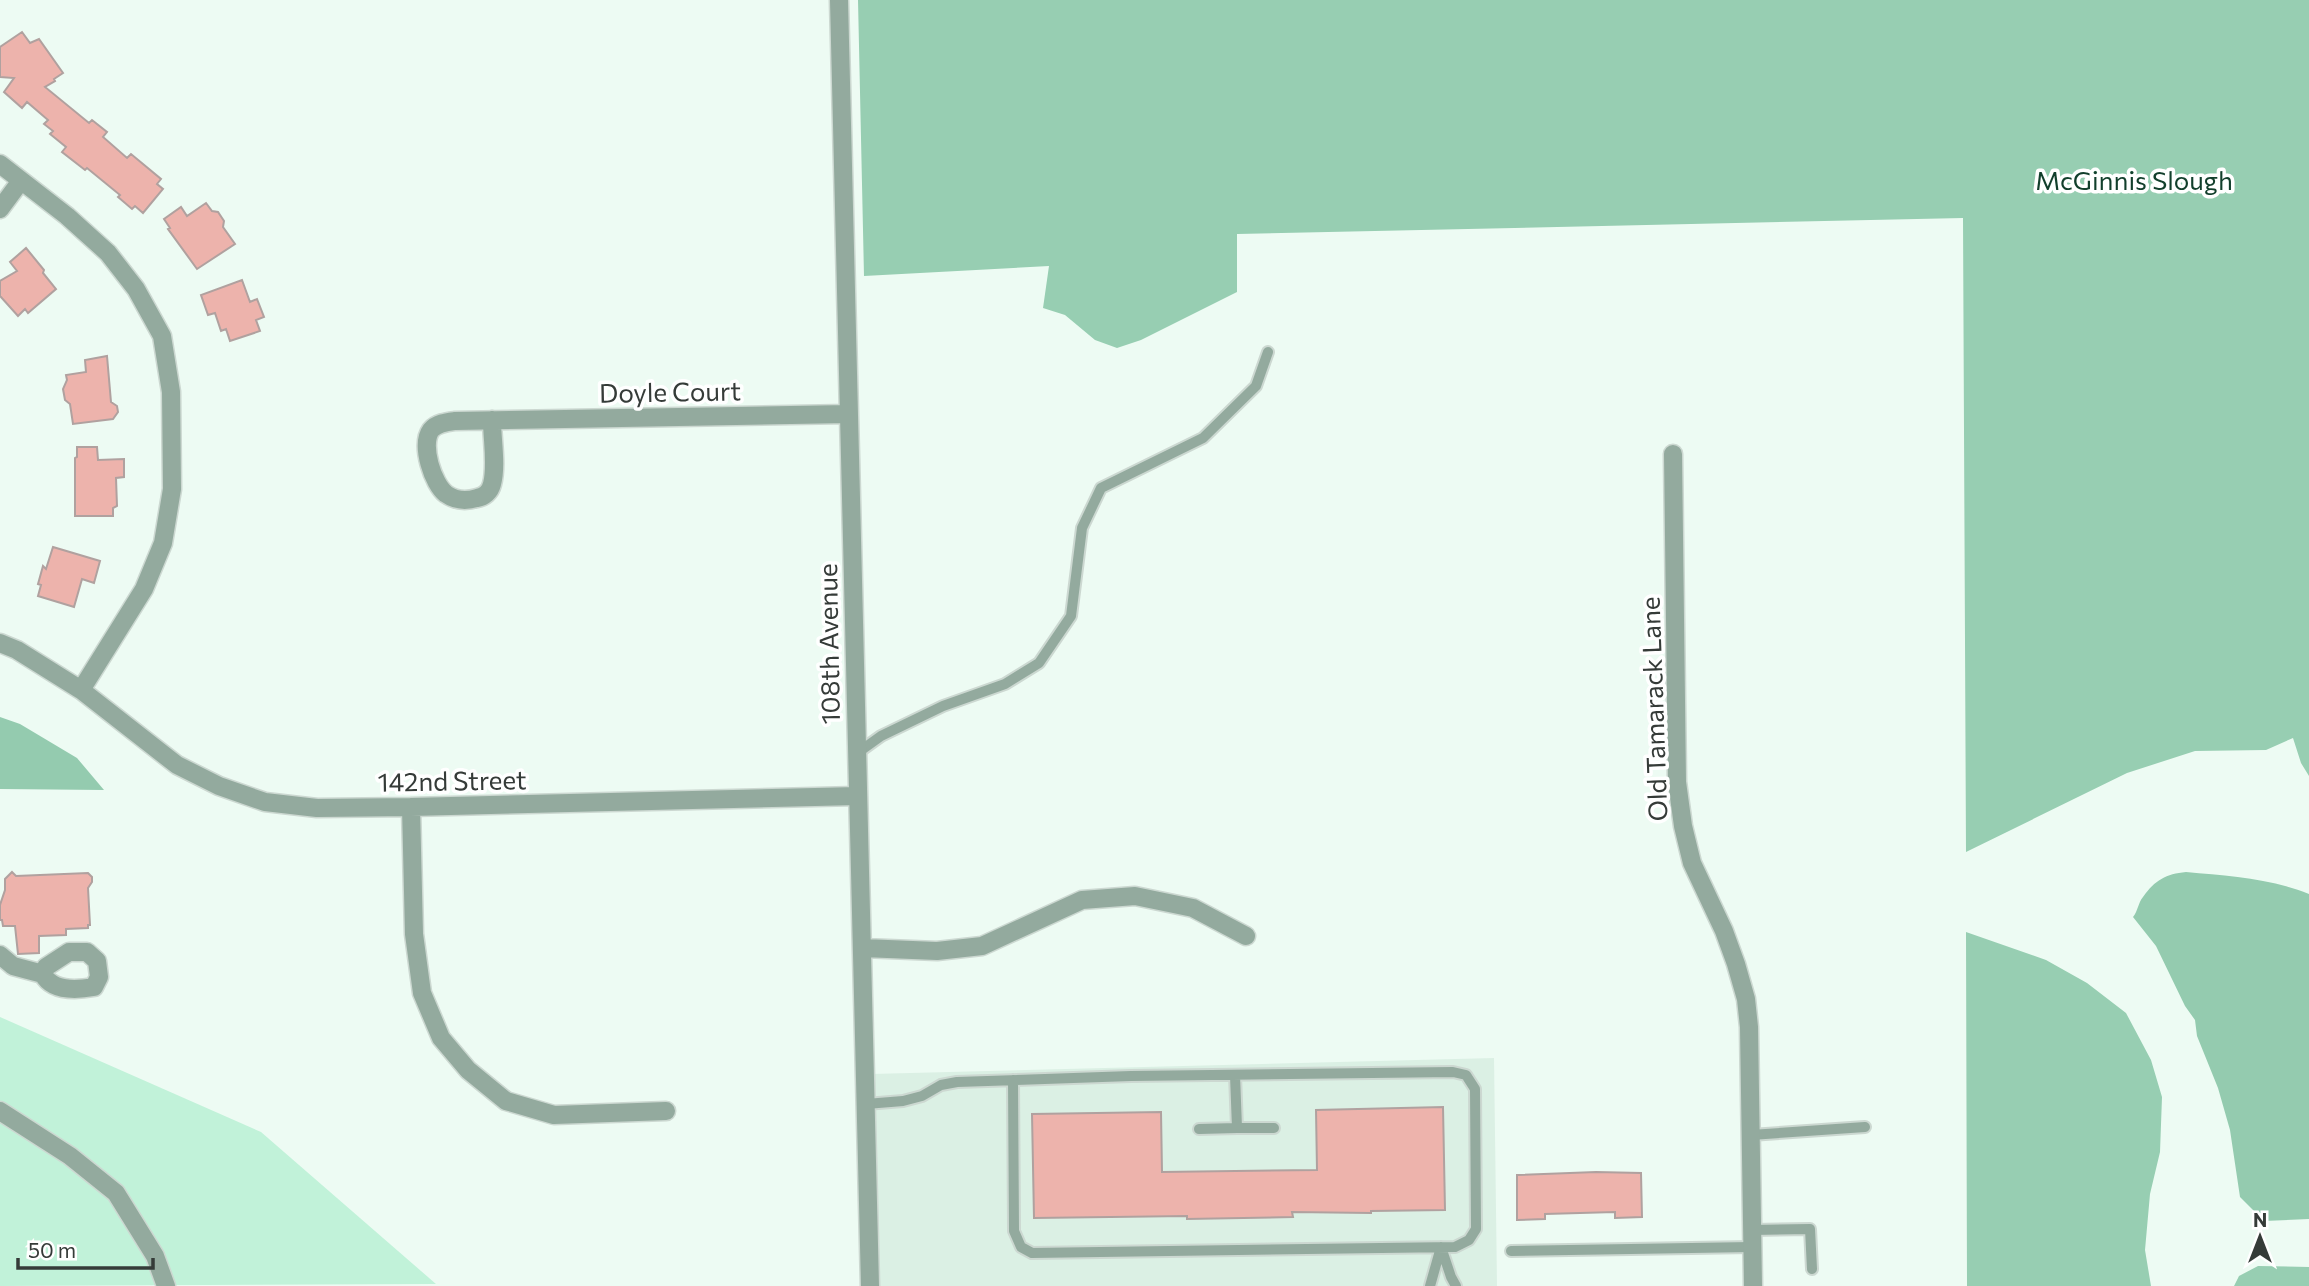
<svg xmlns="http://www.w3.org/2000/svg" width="2309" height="1286" font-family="Commissioner,sans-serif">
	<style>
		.built { fill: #dbf0e4 }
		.green { fill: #c1f2d9 }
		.forest { fill: #97ceb2 }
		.water { fill: #94cbaf }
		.building { fill: #edb3ac; stroke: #b0a19f; stroke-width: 2 }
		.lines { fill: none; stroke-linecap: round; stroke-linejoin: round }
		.service-casing { stroke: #ccd8d1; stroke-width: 14 }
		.minor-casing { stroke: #ccd8d1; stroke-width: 21 }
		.service { stroke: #93aa9e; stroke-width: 10 }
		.minor { stroke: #93aa9e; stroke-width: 18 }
		.labels { text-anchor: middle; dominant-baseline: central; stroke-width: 7; stroke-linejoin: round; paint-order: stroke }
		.park-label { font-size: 26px; fill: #123f2c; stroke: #fff }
		.street-label { font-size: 26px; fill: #353b38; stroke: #fff }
	</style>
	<rect width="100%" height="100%" fill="#edfbf3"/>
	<path class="built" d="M1494 1058 1497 1286H875L871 1074Z"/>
	<path class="green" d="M0 1017 261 1132 436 1284 0 1286Z"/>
	<path class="forest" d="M858 0H2309V776L2301 763 2293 738 2266 750 2195 751 2127 773 1966 852 1963 218 1237 234V292L1141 340 1117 348 1095 340 1065 315 1043 308 1049 266 864 276Z
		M1966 932 2046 960 2087 983 2126 1013 2151 1060 2162 1097 2160 1152 2150 1194 2145 1250 2151 1286H1967Z
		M2258 1266 2309 1267V1286H2234L2239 1276Z"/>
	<path class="water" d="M0 717 20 724 77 758 104 790 0 789Z
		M2186 872C2228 876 2270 878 2309 894V1219L2264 1221 2240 1197 2230 1130 2218 1088 2197 1036 2195 1020 2185 1006 2156 946 2133 917C2138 911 2138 903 2143 897 2155 880 2166 874 2186 872Z"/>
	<path class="building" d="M22 32 30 43 39 39 63 73 54 79 55 81 45 87 89 123 92 120 107 132 103 137 127 158 131 154 161 179 157 184 163 189 143 213 135 206 132 209 118 197 120 195 87 168 85 170 62 152 66 147 50 134 53 131 44 124 48 120 27 102 22 108 4 92 14 78 0 77V47Z
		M206 203 212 211 218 212 224 221 223 227 235 244 197 269 168 229 170 228 164 219 181 207 187 216Z
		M26 248 44 270 43 273 56 289 28 313 25 309 18 316 0 296V281L17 271 10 262Z
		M242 280 250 302 257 299 264 317 256 320 260 331 230 341 226 329 221 331 215 313 208 315 201 295Z
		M107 356 111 402 117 406 118 412 113 419 73 424 70 404 65 400 63 389 67 380 66 375 86 372 85 360Z
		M77 447H97L98 460 124 459V477L116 478 117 506 113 508V516H75V458L77 457Z
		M53 547 100 561 94 583 82 579 74 607 38 596 41 585 38 584 43 566 46 569Z
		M12 872 16 876 88 873 92 877V882L88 888 90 925H88V928L66 929V935L39 936V953L18 954 15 926H3L2 920H0V905L5 890V879Z
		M1443 1107 1445 1210 1371 1211V1213L1292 1212 1293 1217 1187 1219V1216L1034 1218 1032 1114 1161 1112 1162 1172 1317 1170 1316 1110Z
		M1596 1172 1641 1173 1642 1217 1615 1218V1212L1545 1214V1219L1517 1220V1175Z"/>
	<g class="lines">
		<g class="service-casing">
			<path id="service" d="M856 754 881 736 943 706 1005 684 1039 663 1071 616 1082 528 1101 488 1203 438 1256 386 1268 352
				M866 1104 903 1101 922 1096 941 1085 957 1082 1131 1076 1453 1072 1466 1075 1475 1089 1476 1229 1469 1240 1455 1247 1032 1253 1021 1247 1014 1231 1013 1080
				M1237 1128H1274
				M1199 1129 1237 1128 1235 1075
				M1751 1135 1865 1127
				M1752 1230 1810 1229 1812 1269
				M1511 1251 1752 1247
				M1430 1286 1441 1247 1451 1277 1456 1286"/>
		</g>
		<g class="minor-casing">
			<path id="minor" d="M839 0 870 1286
				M0 164 67 216 108 253 136 289 162 336 171 392 172 489 163 543 144 589 81 690
				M0 209 20 182
				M492 420C492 440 497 465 492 484 490 492 484 497 477 498 467 501 456 501 446 494 433 484 420 445 431 430 437 423 447 422 455 421L848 414
				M1673 454 1677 782 1683 826 1692 863 1724 931 1736 964 1746 999 1749 1027 1753 1286
				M0 643 17 650 81 690 177 765 219 786 265 802 317 808 411 807 857 796
				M411 807 414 934 422 993 441 1038 468 1070 506 1101 554 1115 666 1111
				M863 948 937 951 982 946 1082 900 1135 896 1193 908 1246 936
				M0 955 13 966 43 974C52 992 77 990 94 987L99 977 97 961 87 952H69L46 967 43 974
				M0 1111 70 1156 116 1193 155 1256 166 1286"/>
		</g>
		<use href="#service" class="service"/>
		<use href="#minor" class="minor"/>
	</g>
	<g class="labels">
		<g class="park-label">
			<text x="2134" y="179">McGinnis Slough</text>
		</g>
		<g class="street-label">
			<text transform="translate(670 391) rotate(-1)">Doyle Court</text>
			<text transform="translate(828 644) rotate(-91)">108th Avenue</text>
			<text transform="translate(1653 709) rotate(-92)">Old Tamarack Lane</text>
			<text transform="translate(452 780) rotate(-1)">142nd Street</text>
		</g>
	</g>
	<g transform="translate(2260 1237)" stroke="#ffffff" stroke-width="5" paint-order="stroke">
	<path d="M0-5L12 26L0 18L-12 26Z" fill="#353b38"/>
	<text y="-10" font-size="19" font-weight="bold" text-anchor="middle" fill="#353b38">N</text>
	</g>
	<path d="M18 1258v10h135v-10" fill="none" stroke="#353b38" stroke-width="3.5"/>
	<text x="28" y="1258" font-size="21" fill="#353b38" stroke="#ffffff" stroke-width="5" paint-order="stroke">50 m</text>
</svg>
